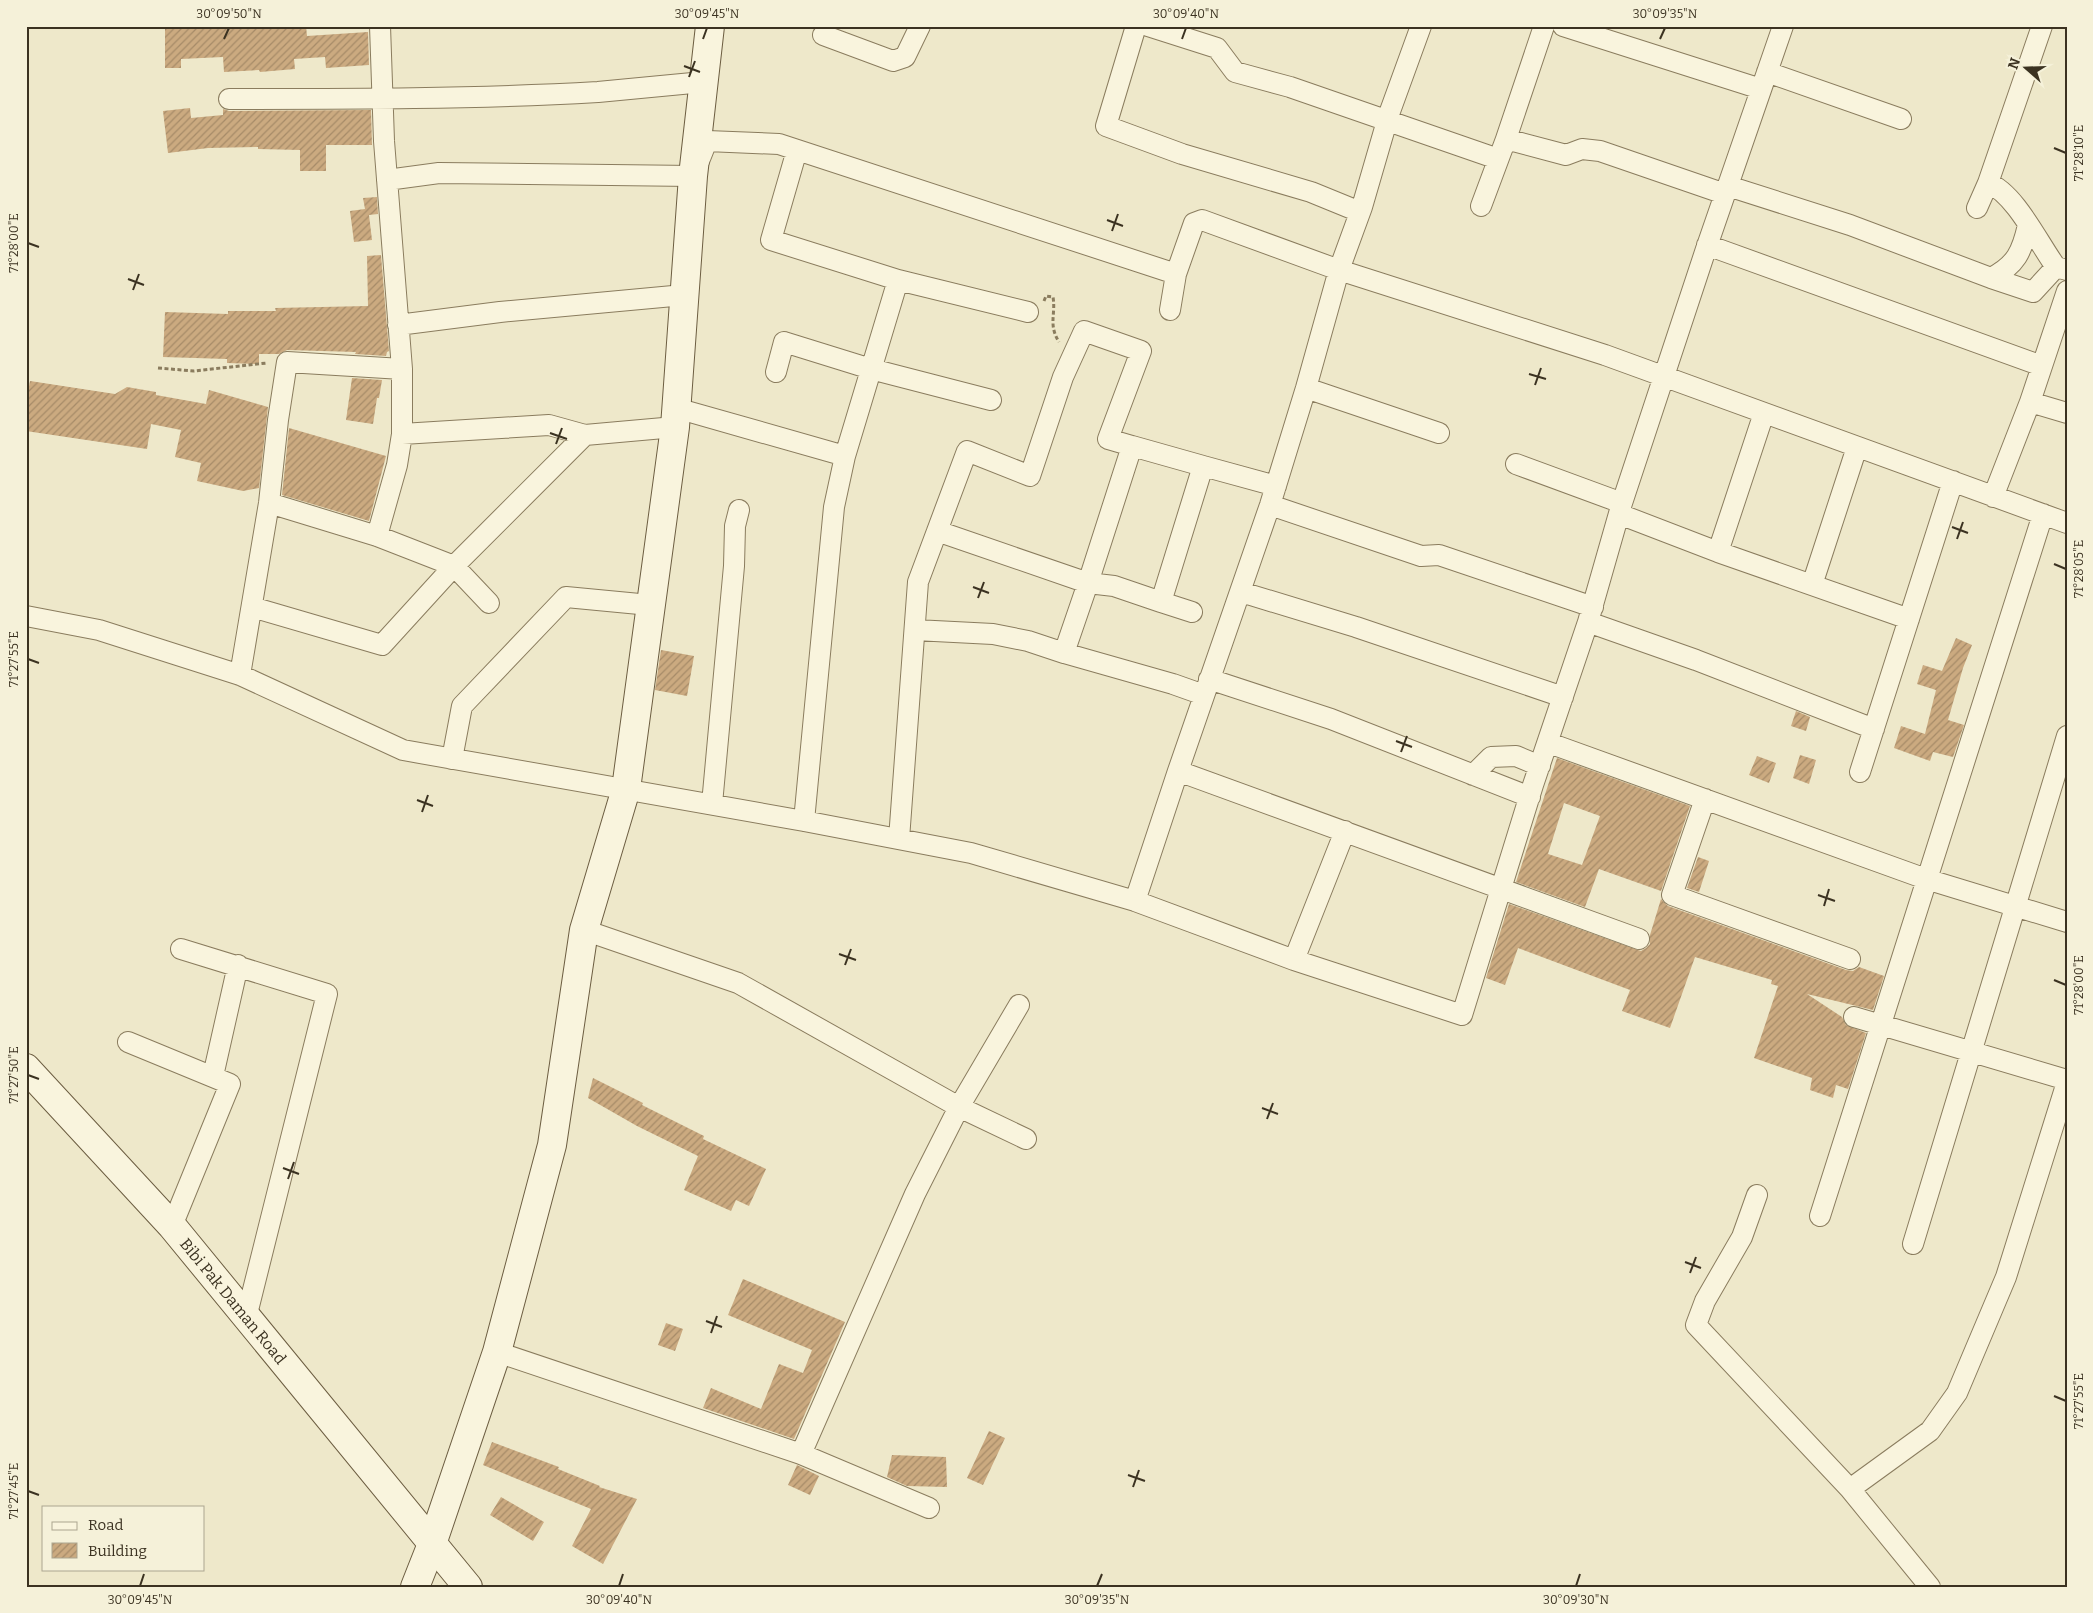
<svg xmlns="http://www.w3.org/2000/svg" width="2093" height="1613" font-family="Bitter,serif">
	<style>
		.building { fill: url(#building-hatch); fill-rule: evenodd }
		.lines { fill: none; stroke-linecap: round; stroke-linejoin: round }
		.street-casing { stroke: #8a7c5e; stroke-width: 22 }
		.secondary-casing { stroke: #6c5d41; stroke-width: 30 }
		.path { stroke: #8a7c5e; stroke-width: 3; stroke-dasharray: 4 2.5; stroke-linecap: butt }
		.street { stroke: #f9f4dd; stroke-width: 20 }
		.secondary { stroke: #f9f4dd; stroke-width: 28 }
		.ticks { fill: none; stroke: #3b3221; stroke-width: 2 }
		.labels { text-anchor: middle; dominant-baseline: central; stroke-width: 5; stroke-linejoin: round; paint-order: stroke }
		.street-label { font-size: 16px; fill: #3b3221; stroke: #f5f1d9 }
		.neatline { fill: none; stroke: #3b3221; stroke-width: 2 }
		.ticks-label { font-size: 12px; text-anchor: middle; fill: #3b3221 }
	</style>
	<defs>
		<pattern id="building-hatch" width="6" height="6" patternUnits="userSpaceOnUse" patternTransform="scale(1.25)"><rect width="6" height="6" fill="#cbaa80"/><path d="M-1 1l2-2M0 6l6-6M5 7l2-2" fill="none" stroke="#a68b68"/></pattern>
	</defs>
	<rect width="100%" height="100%" fill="#eee8ca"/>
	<path class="building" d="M165 26H306L307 36 368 32 369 65 326 68 325 57 294 59 295 69 260 72 259 70 224 72 223 57 181 59V68H165Z
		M190 108 191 118 223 115V109L229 111 371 110 372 145H326V171H300V150L258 149V147L208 148 168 153 163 111Z
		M377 197 378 214 369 215 372 240 354 242 350 211 365 209 363 198Z
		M381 255 389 351 387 352 386 356 355 354 356 352 287 350 279 354H259V364L227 363V359L163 357 165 312 228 314V311H276L275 308 368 306 367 256Z
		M352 378 382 380 379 398H377L373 424 346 420Z
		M30 381 115 394 127 387 156 392V395L206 404 209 390 268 407 259 488 243 491 197 481 201 463 175 457 181 430 151 424 147 449 26 431V402Z
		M289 428 386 456 369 521 282 495Z
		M1956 638 1972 645 1963 668 1948 720 1964 725 1953 757 1933 752 1930 761 1894 748 1901 726 1925 734 1936 690 1917 684 1923 665 1942 671Z
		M661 650 694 656 687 696 655 690Z
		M1796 711 1810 717 1806 731 1791 726Z
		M1800 755 1816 760 1809 784 1793 778Z
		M1757 756 1776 763 1769 783 1749 775Z
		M1557 758 1690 806 1661 891 1599 869 1585 907 1516 882ZM1564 803 1600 816 1582 865 1548 854Z
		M1698 857 1709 861 1699 892 1687 888Z
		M1661 899 1668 906 1846 970 1853 971 1859 967 1884 976 1873 1010 1807 994 1842 1017 1846 1025 1866 1033 1848 1089 1836 1085 1833 1098 1810 1090 1812 1078 1754 1058 1778 986 1771 984 1772 980 1695 957 1670 1028 1622 1011 1630 990 1518 948 1505 985 1486 978 1509 904 1641 951 1646 948 1650 944V935Z
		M593 1078 643 1103 642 1105 704 1136 703 1139 766 1169 749 1206 736 1200 731 1211 684 1190 698 1156 637 1126 588 1098Z
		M743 1279 845 1322 794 1439 703 1408 711 1388 761 1409 779 1364 803 1373 812 1350 728 1315Z
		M666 1323 683 1329 675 1351 658 1345Z
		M989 1431 1005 1438 983 1485 967 1478Z
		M492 1442 559 1467 558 1469 600 1486 599 1487 637 1499 603 1564 572 1546 591 1509 483 1465Z
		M892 1455 946 1457 947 1487 907 1486 887 1477Z
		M797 1465 819 1476 810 1495 788 1485Z
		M501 1497 544 1522 533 1541 490 1515Z"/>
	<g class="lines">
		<g class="street-casing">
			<path id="street" d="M1136 26 1106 126 1182 154 1311 192 1360 212
				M1148 26 1217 48 1235 72 1290 87 1498 159
				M1563 26 1761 89
				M823 35 893 61 905 57 920 26
				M1767 72 1901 119
				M229 99C352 99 475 99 598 92 633 89 668 85 703 82
				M1506 139 1544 26
				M797 150 771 240 898 280 845 456
				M387 180 439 173 693 176 707 141 779 144 1176 274
				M1988 183 2042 26
				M1728 186 1850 225 1991 278 2033 292 2056 267 2067 270
				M1481 206 1506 139 1566 155 1582 149 1600 151 1725 194
				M1977 208 1988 183C2015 193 2039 244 2056 267
				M1707 245 2042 366
				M1991 278C2016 265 2022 252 2028 225
				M898 280 1028 312
				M1170 310 1176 274 1194 223 1202 220 1339 270 1605 355 2067 523
				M398 325 500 312 684 295
				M776 372 784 342 871 369 991 400
				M1306 388 1439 433
				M2030 402 2067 413
				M676 408 845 456 834 507 804 821
				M402 434 549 425 585 435 675 427
				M1132 446 1203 466 1161 602 1192 612
				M1516 464 1622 503
				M1203 466 1276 486
				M1993 497 2030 402 2067 291
				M269 503 377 536 454 566 489 603
				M1270 505 1421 556 1439 555 1593 607
				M1619 514 1718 552 1909 619
				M377 536 397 465 402 434V369L384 141 380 26
				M1718 552 1764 413
				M1812 585 1857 447
				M1241 592 1356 627 1563 697
				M1161 602 1114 586 1088 583 1064 653 1173 684 1204 695
				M252 607 382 645 454 566 585 435
				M26 616 99 630 240 675 403 750 804 821 971 853 1135 901 1294 960 1462 1015 1533 785 1588 622 1622 503 1706 249 1783 26
				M1588 622 1696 660 1874 729
				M915 630 993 634 1028 641 1064 653
				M240 675 269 503 278 420 287 362 402 369
				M1209 679 1331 719 1530 797
				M1549 743 1926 879 2067 922
				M452 759 462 706 566 597 650 605
				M1178 771 1639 939
				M1860 772 1953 481
				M1473 775 1491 757 1516 756 1540 766
				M1705 799 1672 895 1850 959
				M712 804 734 566 735 526 739 510
				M899 839 918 582 967 451 1030 476 1063 377 1084 331 1141 351 1108 439 1132 446 1088 583 937 531
				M1135 901 1178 771 1270 505 1306 388 1339 270 1362 207 1389 114 1421 26
				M584 930 738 983 959 1107 1026 1139
				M181 949 327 994 246 1318
				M1294 960 1345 831
				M1854 1017 2067 1080
				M128 1042 230 1084 172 1226
				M213 1076 238 965
				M1757 1195 1742 1237 1705 1301 1696 1325 1850 1489 1930 1587
				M1820 1216 2043 514
				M1913 1244 2067 736
				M497 1352 801 1454 929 1508
				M801 1454 915 1194 959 1107 1019 1005
				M1850 1489 1930 1431 1957 1393 2006 1277 2067 1082"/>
		</g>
		<g class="secondary-casing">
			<g id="secondary">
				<path id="s1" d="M26 1068 172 1226 468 1587"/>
				<path d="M415 1587 432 1544 497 1352 552 1145 584 930 626 789 675 427 693 176 710 26"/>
			</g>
		</g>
		<path class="path" d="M1044 301 1046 296 1053 297C1056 315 1048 324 1059 342
			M158 368 194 371 267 363"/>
		<use href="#street" class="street"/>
		<use href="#secondary" class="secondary"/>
	</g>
	<path class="ticks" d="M224 39 229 28M703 39 707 28M1182 39 1186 28M1660 39 1665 28M684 66 700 72M689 77 695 61M2054 148 2066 153M1107 220 1123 226M1112 231 1118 214M28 243 39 247M128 279 144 285M133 290 139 274M1529 374 1546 379M1535 385 1541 368M550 433 567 439M556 444 562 428M1952 527 1968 533M1957 539 1963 522M2054 564 2066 569M973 587 989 593M978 598 984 582M28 659 39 663M1396 741 1412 747M1401 752 1407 736M417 800 433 806M422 812 428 795M1818 895 1835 901M1824 906 1829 889M839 954 856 960M845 965 851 949M2054 980 2066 985M28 1075 39 1079M1262 1108 1278 1114M1267 1119 1273 1103M283 1168 299 1174M288 1179 294 1162M1685 1262 1701 1268M1690 1273 1696 1257M706 1321 722 1327M711 1333 717 1316M2054 1396 2066 1401M1128 1475 1145 1481M1133 1487 1139 1470M28 1491 39 1495M140 1586 144 1574M619 1586 623 1574M1097 1586 1102 1574M1576 1586 1580 1574"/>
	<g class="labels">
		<g class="street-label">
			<text stroke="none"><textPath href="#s1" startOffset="312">Bibi Pak Daman Road</textPath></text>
		</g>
	</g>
	<rect width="2093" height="1613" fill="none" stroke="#f5f1d9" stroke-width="55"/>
	<rect x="42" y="1506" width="162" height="65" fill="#f5f1d9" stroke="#aba58f"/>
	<rect x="52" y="1522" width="25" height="8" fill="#f9f4dd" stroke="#aba58f"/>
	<text x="88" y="1530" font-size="15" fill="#3b3221">Road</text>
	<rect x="52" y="1543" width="25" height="15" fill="url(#building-hatch)" stroke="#aba58f"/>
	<text x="88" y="1556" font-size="15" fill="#3b3221">Building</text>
	<g transform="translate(2026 68) rotate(290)" stroke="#f5f1d9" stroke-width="4" paint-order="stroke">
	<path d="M0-4L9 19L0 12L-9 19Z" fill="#3b3221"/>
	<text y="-8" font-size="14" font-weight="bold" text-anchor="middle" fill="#3b3221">N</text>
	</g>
	<rect x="28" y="28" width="2038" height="1558" class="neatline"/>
	<g class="ticks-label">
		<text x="229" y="18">30°09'50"N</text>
		<text x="707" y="18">30°09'45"N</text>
		<text x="1186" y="18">30°09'40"N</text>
		<text x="1665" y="18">30°09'35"N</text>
		<text transform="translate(2079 153) rotate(-90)" y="4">71°28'10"E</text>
		<text transform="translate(14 243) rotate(-90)" y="4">71°28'00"E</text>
		<text transform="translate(2079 569) rotate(-90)" y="4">71°28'05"E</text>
		<text transform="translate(14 659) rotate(-90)" y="4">71°27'55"E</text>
		<text transform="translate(2079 985) rotate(-90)" y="4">71°28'00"E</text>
		<text transform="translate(14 1075) rotate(-90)" y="4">71°27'50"E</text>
		<text transform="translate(2079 1401) rotate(-90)" y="4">71°27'55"E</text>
		<text transform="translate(14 1491) rotate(-90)" y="4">71°27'45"E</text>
		<text x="140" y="1604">30°09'45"N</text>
		<text x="619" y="1604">30°09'40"N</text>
		<text x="1097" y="1604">30°09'35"N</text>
		<text x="1576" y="1604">30°09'30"N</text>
	</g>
</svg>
